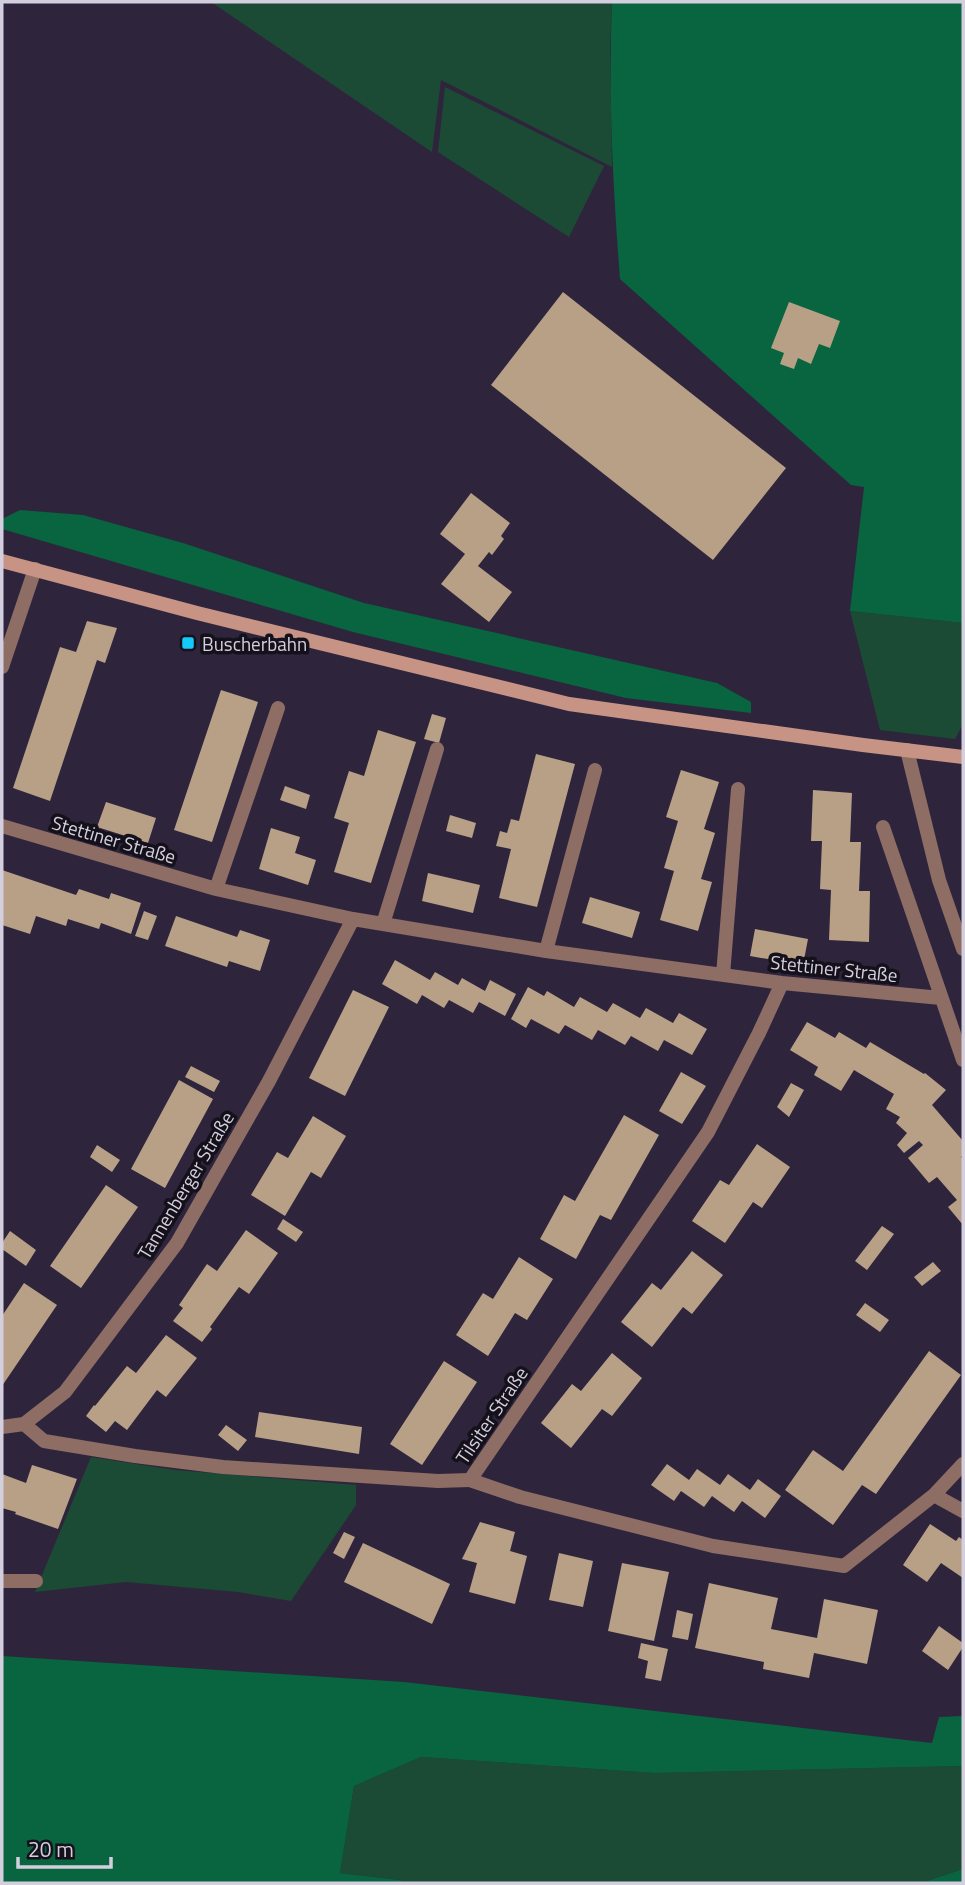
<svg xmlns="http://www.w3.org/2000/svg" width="965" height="1885" font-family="'Titillium Web',sans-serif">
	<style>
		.green { fill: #1b4b34 }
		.forest { fill: #096440 }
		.building { fill: #b8a087 }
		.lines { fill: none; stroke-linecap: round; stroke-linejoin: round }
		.lane { stroke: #8e6d65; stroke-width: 14 }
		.street { stroke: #8e6d65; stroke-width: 14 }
		.secondary { stroke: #c79385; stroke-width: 14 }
		.poi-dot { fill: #14cafb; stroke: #15111b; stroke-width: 2.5 }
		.labels { text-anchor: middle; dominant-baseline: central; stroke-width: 7; stroke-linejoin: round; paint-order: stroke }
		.poi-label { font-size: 19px; fill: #d4cfde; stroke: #15111b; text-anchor: start }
		.street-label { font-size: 19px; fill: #d4cfde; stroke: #15111b }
	</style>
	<rect width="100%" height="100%" fill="#2e253d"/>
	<path class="green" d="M211 2H612L610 50 612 167 441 80 432 152Z
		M445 87 604 166 569 237 438 152Z
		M850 611 963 623V724L955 739 880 730Z
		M91 1457 175 1470 356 1485V1505L291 1601 238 1592 126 1582 35 1592Z
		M421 1757 655 1773 963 1766V1869L921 1883H404L400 1880 340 1873 354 1786Z"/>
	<path class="forest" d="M612 2H963V623L850 611 864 487 851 485 620 279C613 187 608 95 612 2Z
		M20 510 83 515 183 543 364 603 717 683 751 702V713L626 698 353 632 2 529V519Z
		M2 1656 404 1682 932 1743 939 1717 963 1716V1766L655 1773 421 1757 354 1786 340 1873 400 1880 404 1883H2Z
		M963 1869V1883H921Z"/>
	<path class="building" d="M563 292 786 468 713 560 491 385Z
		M789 302 840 321 830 348 819 344 811 364 798 358 794 369 780 364 784 353 771 348Z
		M471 493 510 523 501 536 504 539 492 555 489 552 478 566 512 592 489 622 441 584 465 554 440 534Z
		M87 621 117 628 105 663 97 660 50 801 13 788 60 647 76 652Z
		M221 690 258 702 212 842 174 830Z
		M432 714 446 718 439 743 424 739Z
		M378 730 416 742 371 883 334 872 349 823 334 818 349 771 364 776Z
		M536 754 575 764 537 907 499 898 511 849 496 846 500 831 507 833 511 819 519 821Z
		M681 770 719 782 704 829 715 833 701 879 712 882 698 931 660 920 674 871 664 868 678 821 666 817Z
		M285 786 310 795 306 809 280 800Z
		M813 790 852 793 850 842H861L859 891H870L869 942 829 940 831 890 820 889 822 841H811Z
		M106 802 156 818 148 843 97 827Z
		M450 815 476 823 472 838 446 831Z
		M271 828 300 837 295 853 316 860 308 885 259 869Z
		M2 870 76 895 79 889 109 899 111 893 141 903 131 934 101 923 99 929 68 919 66 926 36 916 30 934 2 925Z
		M428 873 480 885 473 913 422 901Z
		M590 897 640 912 632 938 582 923Z
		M144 911 157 916 148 940 135 936Z
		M176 916 237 937 240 930 270 940 260 971 229 961 227 967 165 946Z
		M755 929 808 939 803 965 750 956Z
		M395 960 430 980 435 972 458 985 462 978 485 991 490 980 516 994 505 1016 479 1002 473 1013 449 1000 444 1008 422 995 417 1004 382 984Z
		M528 987 544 996 547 991 574 1007 580 997 607 1012 613 1003 640 1018 646 1008 673 1023 679 1013 707 1029 692 1055 664 1040 658 1051 631 1036 625 1045 598 1030 592 1040 565 1025 559 1034 531 1019 526 1028 511 1019Z
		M353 990 389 1007 345 1096 309 1078Z
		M807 1022 835 1038 839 1032 866 1048 870 1042 924 1074 925 1073 946 1090 932 1105 963 1141V1155L961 1157 963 1159V1225L948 1207 957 1200 937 1177 929 1183 908 1158 923 1145 919 1141 904 1153 897 1145 907 1133 896 1123 900 1117 886 1109 894 1094 854 1070 841 1091 814 1075 818 1067 790 1050Z
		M191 1066 220 1081 214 1092 185 1077Z
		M681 1072 706 1086 682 1124 659 1111Z
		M179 1080 213 1099 165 1188 131 1169Z
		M791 1083 804 1090 789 1117 777 1107Z
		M624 1115 659 1135 611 1220 600 1215 576 1259 540 1239 564 1195 575 1201Z
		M313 1116 346 1136 321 1178 311 1172 285 1216 251 1195 277 1152 288 1158Z
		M757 1144 790 1167 762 1208 753 1202 725 1243 692 1221 720 1180 729 1185Z
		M97 1145 120 1160 112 1172 90 1157Z
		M106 1185 138 1207 81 1288 50 1266Z
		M283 1219 303 1232 296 1242 277 1229Z
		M882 1226 894 1234 867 1270 855 1261Z
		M246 1230 278 1253 249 1294 239 1287 210 1327 212 1329 202 1342 173 1321 183 1308 179 1305 207 1264 217 1271Z
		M10 1231 36 1250 26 1266 2 1249V1243Z
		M692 1251 723 1275 692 1314 683 1307 652 1347 621 1322 652 1283 661 1290Z
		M519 1257 553 1279 527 1320 515 1313 488 1356 456 1335 483 1293 493 1299Z
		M933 1262 941 1271 922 1286 914 1277Z
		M24 1283 57 1305 2 1386V1316Z
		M865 1303 889 1320 880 1332 856 1315Z
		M166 1335 197 1358 166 1397 157 1390 127 1430 115 1421 106 1432 86 1416 94 1405 95 1406 127 1366 136 1373Z
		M929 1351 961 1375 876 1494 862 1485 833 1525 785 1490 813 1450 843 1471Z
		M612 1353 642 1378 612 1416 602 1409 571 1448 541 1423 572 1384 581 1391Z
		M444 1361 477 1382 422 1465 390 1444Z
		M259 1412 362 1427 359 1454 255 1437Z
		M226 1425 247 1440 238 1451 218 1435Z
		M667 1464 689 1480 697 1469 720 1485 728 1474 750 1490 758 1479 781 1496 765 1518 742 1501 734 1512 712 1496 704 1507 681 1491 674 1501 651 1485Z
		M32 1465 77 1479 58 1529 15 1514 16 1512 2 1508V1474L26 1483Z
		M480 1522 515 1532 510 1551 527 1556 515 1604 469 1592 477 1563 462 1559Z
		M930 1524 956 1541 959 1537 963 1540V1578L941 1563 927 1582 903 1565Z
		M344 1532 355 1537 344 1559 333 1553Z
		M363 1543 450 1584 432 1624 344 1582Z
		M559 1553 593 1561 583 1607 549 1600Z
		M622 1563 669 1572 654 1641 608 1631Z
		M709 1583 778 1598 771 1629 817 1638 824 1599 878 1610 867 1664 814 1653 809 1678 763 1669 764 1662 695 1648Z
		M677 1610 693 1614 688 1640 672 1637Z
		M939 1626 963 1643V1647L948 1670 922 1651Z
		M641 1643 668 1649 661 1681 645 1678 648 1661 638 1658Z"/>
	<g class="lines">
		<path class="lane" d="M24 1424 44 1441 135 1456 223 1467 438 1481 470 1480
			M2 1581H36"/>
		<path class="street" d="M2 667 35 569
			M907 750 939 880 963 949
			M2 826 216 889 353 919 546 951 782 983 941 998
			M883 827 963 1060
			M216 889 278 708
			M383 924 437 749
			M546 951 595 770
			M723 975 738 789
			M782 983 759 1033 708 1132 470 1480 520 1497 713 1546 844 1566 934 1495 963 1464
			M2 1427 24 1424 65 1392 177 1243 269 1081 353 919
			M934 1495 963 1511"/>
		<path class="secondary" d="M2 561 197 613 569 704 863 745 963 757"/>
	</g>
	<rect class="poi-dot" x="181" y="636" width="14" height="14" rx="3.5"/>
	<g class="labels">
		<g class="poi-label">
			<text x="202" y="643">Buscherbahn</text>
		</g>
		<g class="street-label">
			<text transform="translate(114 839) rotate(16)">Stettiner Straße</text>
			<text transform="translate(834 968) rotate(6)">Stettiner Straße</text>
			<text transform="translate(185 1185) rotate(-59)">Tannenberger Straße</text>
			<text transform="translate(491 1415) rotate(-56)">Tilsiter Straße</text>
		</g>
	</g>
	<rect width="965" height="1885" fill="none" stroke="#d4cfde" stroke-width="7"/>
	<path d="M18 1857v10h93v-10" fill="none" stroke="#d4cfde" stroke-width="3.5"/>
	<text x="28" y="1857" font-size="21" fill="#d4cfde" stroke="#15111b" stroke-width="5" paint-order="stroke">20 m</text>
</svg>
